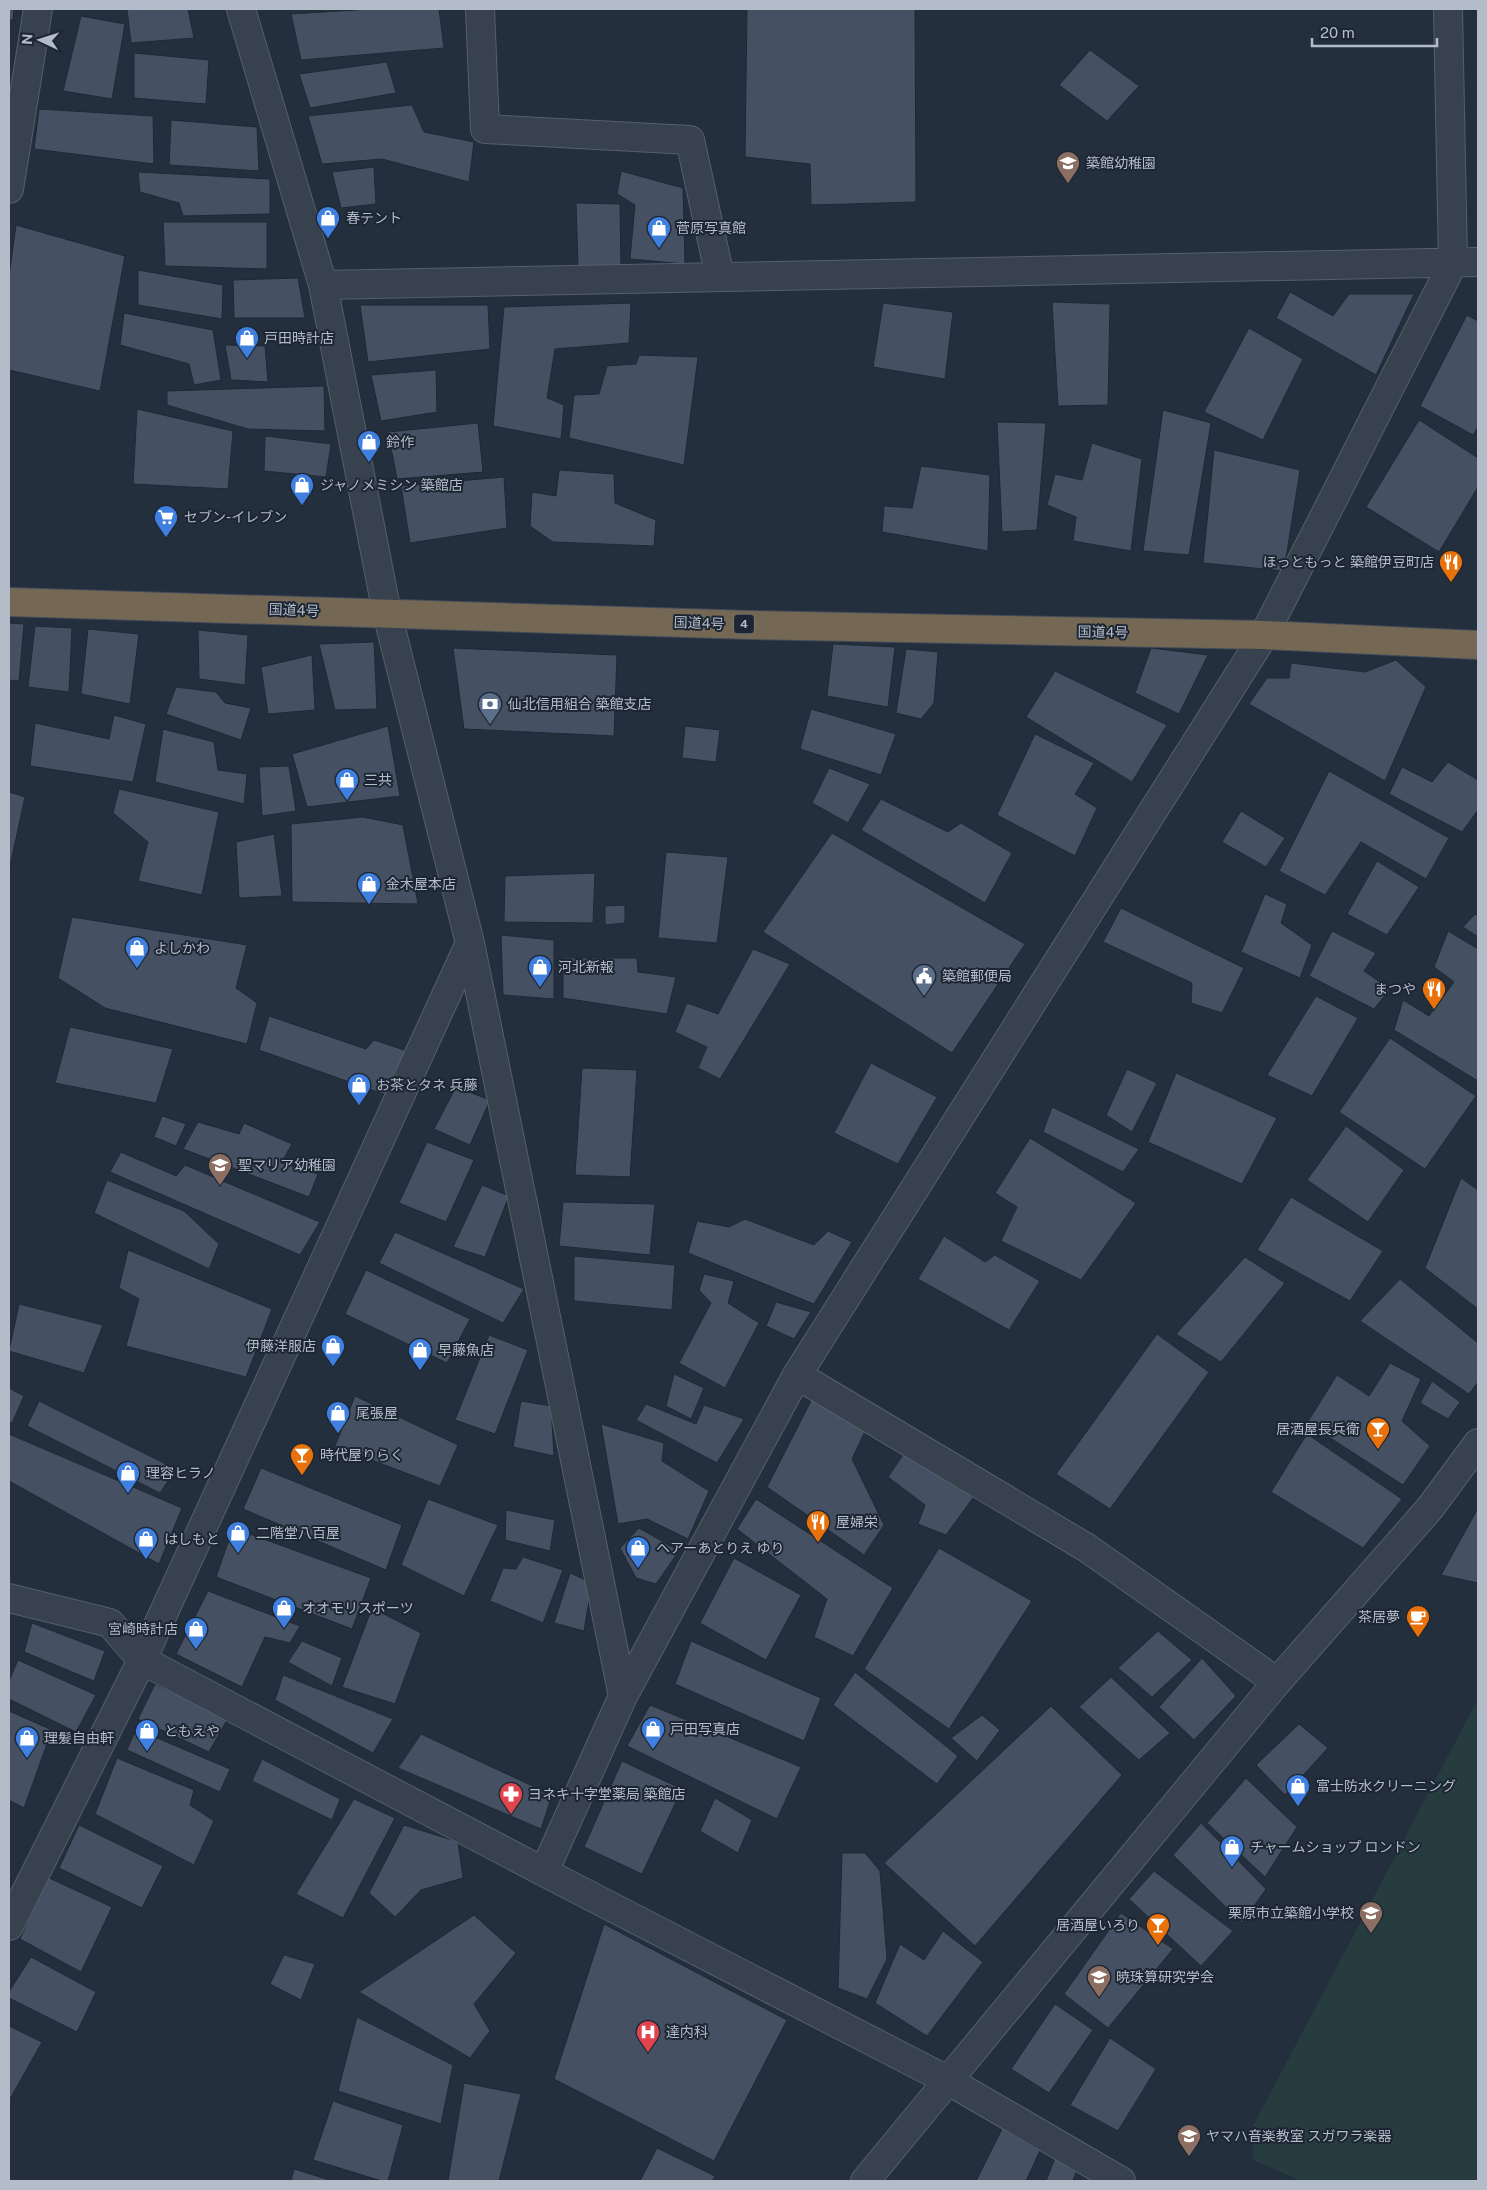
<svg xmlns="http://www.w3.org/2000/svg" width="1487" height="2190" font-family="'Public Sans','Noto Sans JP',sans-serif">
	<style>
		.green { fill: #263c3f }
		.building { fill: #455162; stroke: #1f2835 }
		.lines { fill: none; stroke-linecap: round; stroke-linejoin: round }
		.minor-casing { stroke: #565f6c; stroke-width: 30 }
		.highway-casing { stroke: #434c59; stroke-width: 30 }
		.minor { stroke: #38414e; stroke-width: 28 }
		.highway { stroke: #746855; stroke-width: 28 }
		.labels { text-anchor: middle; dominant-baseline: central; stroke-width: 4; stroke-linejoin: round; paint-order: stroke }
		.shield { fill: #1d2633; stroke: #878f9c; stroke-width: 1 }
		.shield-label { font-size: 12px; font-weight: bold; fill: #b4bcc9 }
		.poi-label { font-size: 14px; fill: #b4bcc9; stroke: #1d2633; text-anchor: start }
		.street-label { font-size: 14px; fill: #b4bcc9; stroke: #1d2633 }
	</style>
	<rect width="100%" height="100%" fill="#242f3e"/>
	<path class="green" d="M1478 1699V2181H1302L1253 2160 1252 2128Z"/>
	<path class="building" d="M9 9H14L13 20H9Z
		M127 9H188L194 38 131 43Z
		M372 9H439L444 48 301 60 291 14Z
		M747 9H915L916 202 811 205 810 164 745 157Z
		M81 16 125 24 112 99 63 91Z
		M1090 50 1139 86 1107 121 1059 85Z
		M134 53 209 60 206 104 134 98Z
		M387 62 396 93 310 108 299 74Z
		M412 105 424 132 474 142 469 182 382 159 322 164 308 116Z
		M39 109 153 116 154 164 34 149Z
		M171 120 257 127 259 171 169 165Z
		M374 167 376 204 341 208 332 172Z
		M621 171 683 188 685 264 630 259 635 205 617 194Z
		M138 172 270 179V214L183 216 179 203 140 192Z
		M576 203 620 204 621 267 578 268Z
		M163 222H267V269L165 266Z
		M16 225 125 256 100 391 9 370V276Z
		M138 270 223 285 222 319 138 305Z
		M298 278 305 318H234L233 280Z
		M1290 292 1333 316 1349 294H1414L1376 375 1276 318Z
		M1052 302 1110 304 1108 405 1058 406Z
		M631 303 629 343 555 349 547 398 564 405 561 439 493 426 504 307Z
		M883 303 953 312 945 379 873 367Z
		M360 305H488L490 349 368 362Z
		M124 313 213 330 221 380 194 385 189 364 120 345Z
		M1467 315 1478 321V427L1473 435 1420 406Z
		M1249 328 1303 359 1263 440 1204 412Z
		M225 345 265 346 268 382 231 380Z
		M639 355 698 357 684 465 569 438 574 395 599 394 607 366 636 364Z
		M436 370 437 412 381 421 371 375Z
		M324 386 325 431 248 429 167 405V391Z
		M137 409 233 431 228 489 133 484Z
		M1163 410 1211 423 1189 555 1143 551Z
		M1419 420 1478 458V487L1439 552 1366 507Z
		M997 422 1046 423 1037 530 1002 532Z
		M478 423 483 472 397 479 388 432Z
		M265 436 331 444 326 477 264 471Z
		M1092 443 1142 459 1131 551 1073 541 1076 517 1047 505 1055 474 1082 480Z
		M1214 450 1300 470 1284 571 1203 563Z
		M921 466 990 475 988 551 882 532 884 506 912 508Z
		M559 470 614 474 615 503 656 520 654 546 553 542 530 526 532 492 556 496Z
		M504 477 507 528 410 543 401 486Z
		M9 623 24 624 19 681 9 680Z
		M35 626 72 628 69 692 28 687Z
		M88 629 139 634 130 704 81 694Z
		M198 630 248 635 245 685 199 679Z
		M374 642 377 709 335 710 319 644Z
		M833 644 895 647 888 707 827 696Z
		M453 648 617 655 614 736 464 729Z
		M1151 648 1208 655 1179 714 1135 693Z
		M906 649 938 652 934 703 921 719 896 713Z
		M312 655 315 710 268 714 261 667Z
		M1396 660 1426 687 1385 781 1249 704 1267 678H1289L1291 663 1365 672Z
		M1055 671 1167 725 1132 782 1026 717Z
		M176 687 216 692 225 703 251 708 241 740 166 714Z
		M811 709 896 734 881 775 800 749Z
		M114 715 146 724 133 782 30 766 35 723 109 739Z
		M388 726 400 796 307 807 292 754Z
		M685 726 720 730 716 762 682 758Z
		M163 729 214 742 218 770 247 774 244 804 155 782Z
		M1035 734 1094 763 1075 794 1097 808 1075 856 997 815Z
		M1448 762 1478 780V810L1462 832 1389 794 1402 767 1432 782Z
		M289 766 296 811 262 816 259 767Z
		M829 768 870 784 848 823 812 803Z
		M1329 771 1449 838 1426 879 1361 842 1325 895 1279 871Z
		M119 789 219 812 202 895 138 881 148 842 113 813Z
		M9 792 25 797 10 866H9Z
		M881 799 948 832 961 823 1012 853 985 903 861 830Z
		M1241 811 1285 838 1266 867 1222 842Z
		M363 817 403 825 418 904 292 902 291 824Z
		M832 833 1025 944 952 1053 763 932Z
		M274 834 282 896 239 898 236 842Z
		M666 852 728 857 717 943 658 938Z
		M1377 861 1419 887 1387 935 1347 914Z
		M595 873 593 923 504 922 505 876Z
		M1265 894 1287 904 1281 923 1312 945 1300 978 1241 952Z
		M625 905V923L605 925V906Z
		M1121 908 1244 968 1222 1013 1191 1003 1192 983 1103 942Z
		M1475 914 1478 916V937L1463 927Z
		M72 917 247 945 236 988 257 1003 247 1044 105 1008 58 978Z
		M1332 931 1376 953 1364 971 1390 989 1374 1009 1309 976Z
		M1448 931 1478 949V1081L1394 1030 1403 1000 1429 1016 1454 982 1434 967Z
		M501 935 554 940V999L503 995Z
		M753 949 790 964 720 1079 698 1068 707 1047 675 1032 687 1003 718 1014Z
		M563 958H637L638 972 676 977 667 1014 563 998Z
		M1316 996 1358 1018 1312 1096 1267 1075Z
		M269 1016 366 1049 374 1040 407 1051 386 1095 259 1050Z
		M70 1027 173 1049 156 1103 55 1083Z
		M1390 1038 1476 1096 1425 1169 1339 1112Z
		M871 1063 937 1097 898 1164 834 1133Z
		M582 1068 637 1070 630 1177 575 1175Z
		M1127 1069 1157 1083 1132 1132 1106 1115Z
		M1176 1073 1277 1118 1242 1184 1148 1142Z
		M456 1087 490 1100 470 1145 434 1129Z
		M1052 1107 1139 1149 1123 1172 1043 1132Z
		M162 1116 186 1124 176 1146 154 1137Z
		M198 1122 239 1134 244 1123 292 1144 281 1163 318 1174 309 1197 183 1149Z
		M1346 1126 1404 1170 1368 1222 1307 1180Z
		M1030 1138 1136 1203 1081 1280 1001 1241 1017 1207 995 1193Z
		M427 1142 474 1160 446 1222 399 1203Z
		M121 1152 176 1176 185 1165 320 1222 300 1255 110 1172Z
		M1461 1178 1478 1190V1309L1425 1268Z
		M107 1180 184 1211 219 1244 209 1269 94 1213Z
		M482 1185 509 1196 485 1257 453 1247Z
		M1291 1197 1383 1251 1350 1301 1257 1250Z
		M563 1202 655 1204 650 1255 559 1246Z
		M745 1219 814 1245 828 1231 852 1242 814 1304 688 1253 697 1221 729 1227Z
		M395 1232 524 1289 503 1323 379 1263Z
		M944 1236 985 1262 995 1255 1040 1281 1009 1330 918 1279Z
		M128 1250 272 1309 246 1377 126 1346 139 1299 119 1288Z
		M574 1256 675 1265 672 1310 574 1301Z
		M1245 1257 1285 1283 1221 1362 1176 1334Z
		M366 1270 470 1319 447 1363 345 1314Z
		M704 1274 734 1281 728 1303 759 1323 725 1388 679 1363 711 1303 699 1290Z
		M1400 1279 1478 1343V1382L1469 1394 1360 1321Z
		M776 1302 811 1312 794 1339 766 1326Z
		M19 1304 103 1325 84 1373 9 1351Z
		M1157 1334 1209 1372 1110 1509 1056 1474Z
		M489 1335 528 1350 495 1434 455 1420Z
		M1390 1363 1421 1379 1402 1421 1430 1446 1403 1485 1307 1423 1337 1375 1369 1396Z
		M674 1374 704 1388 691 1419 666 1406Z
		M1432 1381 1460 1402 1448 1419 1420 1403Z
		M9 1388 24 1396 12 1423 9 1422Z
		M355 1396 458 1445 440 1486 335 1446Z
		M813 1397 867 1427 852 1459 884 1525 864 1555 767 1487Z
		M39 1401 176 1469 160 1493 27 1426Z
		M521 1401 551 1406 554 1456 513 1447Z
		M646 1404 696 1424 704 1405 744 1419 717 1463 636 1420Z
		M601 1424 664 1443 662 1461 709 1491 688 1539 647 1519 618 1524Z
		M9 1434 182 1508 159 1564 9 1481Z
		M1307 1434 1402 1499 1363 1548 1271 1492Z
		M907 1449 978 1491 946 1535 918 1524 925 1505 888 1477Z
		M261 1468 402 1525 386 1570 243 1509Z
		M428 1499 498 1525 464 1596 401 1565Z
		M756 1499 893 1588 853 1656 814 1637 827 1599 737 1529Z
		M1478 1508V1583L1441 1575Z
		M506 1510 555 1520 550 1551 505 1540Z
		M233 1528 371 1578 352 1629 216 1577Z
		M639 1528 679 1551 656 1584 636 1578 620 1548Z
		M939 1548 1032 1601 949 1729 864 1669Z
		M523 1557 563 1570 543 1623 490 1601 503 1568 516 1569Z
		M734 1558 801 1595 766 1660 700 1623Z
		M570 1573 592 1583 584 1631 554 1623Z
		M208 1591 300 1626 290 1643 265 1637 242 1687 176 1654Z
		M372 1608 421 1633 395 1704 342 1687Z
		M32 1623 105 1651 94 1681 24 1652Z
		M1158 1631 1192 1660 1152 1697 1118 1668Z
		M302 1641 342 1658 332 1686 288 1662Z
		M691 1641 821 1698 804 1741 675 1684Z
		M1202 1658 1236 1696 1194 1740 1159 1707Z
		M18 1660 96 1695 76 1732 9 1699V1681Z
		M855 1672 958 1756 937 1784 833 1705Z
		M283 1675 393 1719 373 1753 275 1700Z
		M1111 1677 1170 1733 1139 1760 1079 1707Z
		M155 1684 228 1718 209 1752 138 1719Z
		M650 1705 801 1767 777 1819 627 1746Z
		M1051 1706 1122 1775 975 1946 884 1863Z
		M9 1711 52 1730 24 1808 9 1800Z
		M982 1715 1000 1730 977 1761 951 1738Z
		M1299 1724 1328 1748 1285 1795 1256 1765Z
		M136 1729 230 1769 220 1792 127 1750Z
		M421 1734 552 1795 541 1829 398 1768Z
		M117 1758 194 1790 190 1805 214 1821 194 1865 95 1814Z
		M262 1759 340 1799 332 1820 252 1781Z
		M622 1761 682 1789 642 1874 584 1847Z
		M1246 1778 1297 1827 1265 1877 1207 1823Z
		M715 1798 752 1820 738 1853 700 1831Z
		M354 1799 395 1818 343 1918 296 1894Z
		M1201 1823 1266 1889 1242 1923 1173 1855Z
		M79 1825 163 1866 142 1908 59 1868Z
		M404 1825 458 1842 463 1878 421 1890 395 1917 369 1893Z
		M842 1853H865L880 1871 887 1959 867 1999 838 1988Z
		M1154 1871 1233 1931 1201 1966 1129 1899Z
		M47 1877 112 1907 81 1972 20 1939Z
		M1121 1913 1173 1949 1108 2028 1064 1994Z
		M474 1915 516 1953 474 2004 490 2031 470 2058 359 1992Z
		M604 1924 787 2020 714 2161 554 2079Z
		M943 1931 983 1962 927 2036 875 2003 900 1944 924 1960Z
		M284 1955 315 1964 301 2000 270 1984Z
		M31 1957 96 1992 77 2032 9 1998V1992Z
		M1055 2004 1093 2030 1049 2093 1011 2069Z
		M357 2017 453 2065 441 2124 338 2091Z
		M9 2026 42 2042 10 2099 9 2098Z
		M1110 2038 1156 2069 1118 2131 1070 2105Z
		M464 2083 521 2094 499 2181H448Z
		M333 2101 403 2125 388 2181H382L313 2160Z
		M1004 2125 1043 2144 1026 2181H976Z
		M657 2148 715 2176 712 2181H640Z
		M1057 2153 1079 2164 1073 2181H1046Z
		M294 2169 333 2181H291Z"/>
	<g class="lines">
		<g class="minor-casing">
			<path id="minor" d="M480 9 485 129 690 140 720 277
				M9 189 38 9
				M323 285 1478 262
				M470 943 623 1696
				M797 1375 1087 1548 1277 1682
				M9 1598 110 1623 142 1660 544 1872 949 2081 1121 2181
				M544 1872 623 1696 797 1375 1264 635 1453 263 1448 9
				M9 1926 142 1660 470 943 387 613 323 285 241 9
				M865 2181 1277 1682 1430 1508 1478 1443"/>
		</g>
		<g class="highway-casing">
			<path id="highway" d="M9 602 751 625 1264 635 1478 645"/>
		</g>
		<use href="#minor" class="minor"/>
		<use href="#highway" class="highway"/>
	</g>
	<defs>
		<g id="school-pin" transform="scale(1.25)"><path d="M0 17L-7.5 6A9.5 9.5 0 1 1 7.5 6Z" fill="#8d6e63" stroke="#1d2633"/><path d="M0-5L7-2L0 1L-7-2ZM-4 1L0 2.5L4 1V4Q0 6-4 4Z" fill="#fff"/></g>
		<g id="shop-pin" transform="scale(1.25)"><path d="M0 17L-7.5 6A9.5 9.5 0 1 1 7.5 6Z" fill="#3f7fe0" stroke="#1d2633"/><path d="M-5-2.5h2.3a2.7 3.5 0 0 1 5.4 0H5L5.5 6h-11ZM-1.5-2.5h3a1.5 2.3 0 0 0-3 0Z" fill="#fff"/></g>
		<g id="supermarket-pin" transform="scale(1.25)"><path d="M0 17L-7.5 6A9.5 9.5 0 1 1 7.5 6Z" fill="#3f7fe0" stroke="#1d2633"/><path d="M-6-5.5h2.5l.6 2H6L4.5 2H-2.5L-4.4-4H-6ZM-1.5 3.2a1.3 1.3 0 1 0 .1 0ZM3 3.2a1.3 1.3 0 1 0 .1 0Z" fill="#fff"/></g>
		<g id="restaurant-pin" transform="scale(1.25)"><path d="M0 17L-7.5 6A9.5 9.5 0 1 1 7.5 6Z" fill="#e8710a" stroke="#1d2633"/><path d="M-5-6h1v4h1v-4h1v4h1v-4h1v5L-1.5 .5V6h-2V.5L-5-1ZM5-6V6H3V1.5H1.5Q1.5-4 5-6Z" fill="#fff"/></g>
		<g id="bank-pin" transform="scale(1.25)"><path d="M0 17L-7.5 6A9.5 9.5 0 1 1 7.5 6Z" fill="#5c6f8a" stroke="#1d2633"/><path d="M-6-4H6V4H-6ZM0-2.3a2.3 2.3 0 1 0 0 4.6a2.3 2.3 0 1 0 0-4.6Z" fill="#fff"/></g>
		<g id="civic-pin" transform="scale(1.25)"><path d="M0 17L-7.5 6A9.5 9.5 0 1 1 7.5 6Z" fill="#5c6f8a" stroke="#1d2633"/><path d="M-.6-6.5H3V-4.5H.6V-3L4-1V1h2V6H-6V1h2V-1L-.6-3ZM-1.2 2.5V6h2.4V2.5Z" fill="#fff"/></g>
		<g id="bar-pin" transform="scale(1.25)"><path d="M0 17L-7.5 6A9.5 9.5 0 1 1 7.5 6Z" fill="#e8710a" stroke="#1d2633"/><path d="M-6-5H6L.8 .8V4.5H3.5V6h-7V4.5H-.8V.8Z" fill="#fff"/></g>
		<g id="cafe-pin" transform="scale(1.25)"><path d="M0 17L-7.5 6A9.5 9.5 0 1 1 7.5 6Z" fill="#e8710a" stroke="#1d2633"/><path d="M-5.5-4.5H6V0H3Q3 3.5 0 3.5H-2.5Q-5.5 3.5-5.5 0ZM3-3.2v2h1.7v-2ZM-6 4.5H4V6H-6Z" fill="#fff"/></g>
		<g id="pharmacy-pin" transform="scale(1.25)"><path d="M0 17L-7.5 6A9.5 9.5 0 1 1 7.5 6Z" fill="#e0444e" stroke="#1d2633"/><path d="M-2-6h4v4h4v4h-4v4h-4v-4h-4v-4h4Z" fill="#fff"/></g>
		<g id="hospital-pin" transform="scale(1.25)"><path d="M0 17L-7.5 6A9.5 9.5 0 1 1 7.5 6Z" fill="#e0444e" stroke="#1d2633"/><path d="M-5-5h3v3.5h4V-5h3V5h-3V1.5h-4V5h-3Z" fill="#fff"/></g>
	</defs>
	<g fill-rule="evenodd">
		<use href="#school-pin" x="1068" y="163"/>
		<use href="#shop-pin" x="328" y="218"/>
		<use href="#shop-pin" x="659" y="228"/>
		<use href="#shop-pin" x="247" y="338"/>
		<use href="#shop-pin" x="369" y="442"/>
		<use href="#shop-pin" x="302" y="485"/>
		<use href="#supermarket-pin" x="166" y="517"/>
		<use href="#restaurant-pin" x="1451" y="562"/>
		<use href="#bank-pin" x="490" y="704"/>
		<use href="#shop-pin" x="347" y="780"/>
		<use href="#shop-pin" x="369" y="884"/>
		<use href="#shop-pin" x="137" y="948"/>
		<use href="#shop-pin" x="540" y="967"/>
		<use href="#civic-pin" x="924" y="976"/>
		<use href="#restaurant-pin" x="1434" y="989"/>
		<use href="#shop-pin" x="359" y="1085"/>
		<use href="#school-pin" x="220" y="1165"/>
		<use href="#shop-pin" x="333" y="1346"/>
		<use href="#shop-pin" x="420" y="1350"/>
		<use href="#shop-pin" x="338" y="1413"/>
		<use href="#bar-pin" x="1378" y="1429"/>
		<use href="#bar-pin" x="302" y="1455"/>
		<use href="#shop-pin" x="128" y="1473"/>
		<use href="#restaurant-pin" x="818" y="1522"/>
		<use href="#shop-pin" x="238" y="1533"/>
		<use href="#shop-pin" x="146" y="1539"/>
		<use href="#shop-pin" x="638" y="1548"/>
		<use href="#shop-pin" x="284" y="1608"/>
		<use href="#cafe-pin" x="1418" y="1617"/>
		<use href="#shop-pin" x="196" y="1629"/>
		<use href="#shop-pin" x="653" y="1729"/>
		<use href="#shop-pin" x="147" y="1731"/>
		<use href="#shop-pin" x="27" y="1738"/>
		<use href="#shop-pin" x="1298" y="1786"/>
		<use href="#pharmacy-pin" x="511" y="1794"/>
		<use href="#shop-pin" x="1232" y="1847"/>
		<use href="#school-pin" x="1371" y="1913"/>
		<use href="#bar-pin" x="1158" y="1925"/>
		<use href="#school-pin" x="1099" y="1977"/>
		<use href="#hospital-pin" x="648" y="2032"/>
		<use href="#school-pin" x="1189" y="2136"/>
	</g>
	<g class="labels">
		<rect class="shield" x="734" y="614.5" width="20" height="19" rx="4"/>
		<g class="shield-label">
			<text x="744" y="624">4</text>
		</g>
		<g class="poi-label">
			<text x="1086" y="163">築館幼稚園</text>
			<text x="346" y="218">春テント</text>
			<text x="676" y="228">菅原写真館</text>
			<text x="264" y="338">戸田時計店</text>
			<text x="386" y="442">鈴作</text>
			<text x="320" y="485">ジャノメミシン 築館店</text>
			<text x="184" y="517">セブン-イレブン</text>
			<text x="1434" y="562" text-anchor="end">ほっともっと 築館伊豆町店</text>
			<text x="508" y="704">仙北信用組合 築館支店</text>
			<text x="364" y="780">三共</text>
			<text x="386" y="884">金木屋本店</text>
			<text x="154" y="948">よしかわ</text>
			<text x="558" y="967">河北新報</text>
			<text x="942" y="976">築館郵便局</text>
			<text x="1416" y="989" text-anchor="end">まつや</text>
			<text x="376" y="1085">お茶とタネ 兵藤</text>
			<text x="238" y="1165">聖マリア幼稚園</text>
			<text x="316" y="1346" text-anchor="end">伊藤洋服店</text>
			<text x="438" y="1350">早藤魚店</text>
			<text x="356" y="1413">尾張屋</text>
			<text x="1360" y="1429" text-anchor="end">居酒屋長兵衛</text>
			<text x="320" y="1455">時代屋りらく</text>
			<text x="146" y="1473">理容ヒラノ</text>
			<text x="836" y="1522">屋婦栄</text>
			<text x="256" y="1533">二階堂八百屋</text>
			<text x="164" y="1539">はしもと</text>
			<text x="656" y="1548">ヘアーあとりえ ゆり</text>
			<text x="302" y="1608">オオモリスポーツ</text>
			<text x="1400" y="1617" text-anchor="end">茶居夢</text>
			<text x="178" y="1629" text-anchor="end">宮崎時計店</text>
			<text x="670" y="1729">戸田写真店</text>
			<text x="164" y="1731">ともえや</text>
			<text x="44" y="1738">理髪自由軒</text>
			<text x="1316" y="1786">富士防水クリーニング</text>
			<text x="528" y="1794">ヨネキ十字堂薬局 築館店</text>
			<text x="1250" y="1847">チャームショップ ロンドン</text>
			<text x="1354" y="1913" text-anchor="end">栗原市立築館小学校</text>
			<text x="1140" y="1925" text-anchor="end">居酒屋いろり</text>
			<text x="1116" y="1977">暁珠算研究学会</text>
			<text x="666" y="2032">達内科</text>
			<text x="1206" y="2136">ヤマハ音楽教室 スガワラ楽器</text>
		</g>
		<g class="street-label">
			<text transform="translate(294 610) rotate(2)">国道4号</text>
			<text transform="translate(699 623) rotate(2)">国道4号</text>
			<text transform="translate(1103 632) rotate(1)">国道4号</text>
		</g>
	</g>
	<rect width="1487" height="2190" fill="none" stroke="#b4bcc9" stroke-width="20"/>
	<g transform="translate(40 40) rotate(274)" stroke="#1d2633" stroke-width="4" paint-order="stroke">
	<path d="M0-4L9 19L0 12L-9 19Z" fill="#b4bcc9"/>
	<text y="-8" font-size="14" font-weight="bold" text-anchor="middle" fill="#b4bcc9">N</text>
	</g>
	<path d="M1312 38v8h125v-8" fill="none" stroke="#b4bcc9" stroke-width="2.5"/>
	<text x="1320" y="38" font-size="15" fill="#b4bcc9" stroke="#1d2633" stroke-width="4" paint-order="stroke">20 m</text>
</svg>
